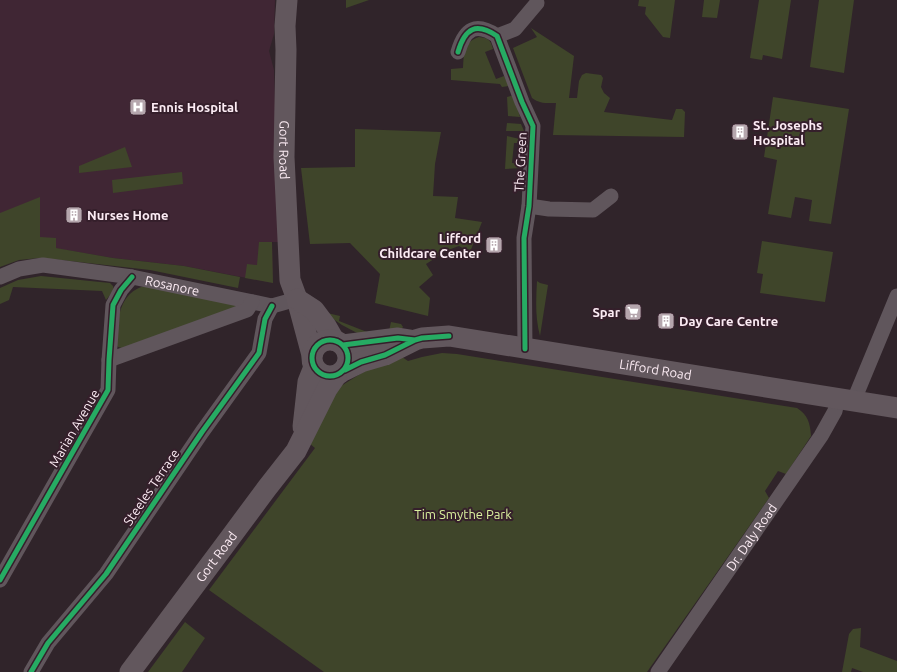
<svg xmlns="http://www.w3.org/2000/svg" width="897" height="672" font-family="Ubuntu,sans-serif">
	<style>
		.built { fill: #402634 }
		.green { fill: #3f452a }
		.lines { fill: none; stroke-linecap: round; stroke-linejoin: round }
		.minor { stroke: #60565c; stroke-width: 15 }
		.secondary { stroke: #62575d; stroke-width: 21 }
		.cycleway-casing { stroke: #351f2b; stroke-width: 8 }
		.cycleway { stroke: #26ab63; stroke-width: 5 }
		.labels { text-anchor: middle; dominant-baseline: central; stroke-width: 4; stroke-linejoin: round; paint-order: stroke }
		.poi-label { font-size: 13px; font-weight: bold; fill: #fcecf4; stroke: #351f2b; text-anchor: start }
		.street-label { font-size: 13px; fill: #fcecf4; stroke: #351f2b }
		.park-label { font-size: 13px; fill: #d9f09d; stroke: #351f2b }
	</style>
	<rect width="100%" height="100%" fill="#30242a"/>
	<path class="built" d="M0 0H275L274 34 269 51 274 70 279 242H272L273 283 184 266 113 258 36 245H0Z"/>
	<path class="green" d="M346 0H369L346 8Z
		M639 0H675L670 38 663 37 645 14 646 7 638 6Z
		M704 0H720L717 18 702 17Z
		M759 0H791L782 59 763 55 762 60 750 58Z
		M819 0H854L844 73 810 67Z
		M531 28 574 56 569 98H577L579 81 582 75 586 73 601 75 603 78 601 87 604 93 610 98 604 112 672 120 676 109H682L685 112 684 137 553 135 556 103C547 103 540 104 532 98L513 48 537 37Z
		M479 37C488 38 491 40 493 49L485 52 496 79 504 76 509 86 502 87 500 84 451 80V69L463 68C464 54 463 42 479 37Z
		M514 95 520 117 508 116 507 97Z
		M773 97 849 109 831 224 809 221 812 200 795 197 791 218 768 214 777 160 764 157Z
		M507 123 521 124 524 131H506Z
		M355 129 441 132 435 164 433 196 458 197 455 218 482 222 470 252 459 246 448 250 426 264 433 275 419 287 430 298 428 316 375 303 380 274 350 243 310 244 301 168 355 167Z
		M507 136 524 140V143H514L512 163 522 164V168L505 169Z
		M125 147 132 167 79 173V166Z
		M182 172 183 184 113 193 112 180Z
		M40 197V237L56 238V248L113 258 184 266 240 277 238 288 150 270 61 260 39 258 19 260 0 267V213Z
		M762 241 833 252 825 302 760 293 763 274 757 273Z
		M259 242H272L273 283 245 278 247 264 257 265Z
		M41 276 110 283 113 286 114 290 106 300 102 291 13 287 9 300 0 304V288L18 280Z
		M537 281 540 283 548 285 540 336C535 317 536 300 537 281Z
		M154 285 242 306 122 348 118 347 115 344C118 324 117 296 141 287 145 286 150 286 154 285Z
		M323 312 340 316 339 321 367 332 389 331 391 322 401 324 403 327 400 331 359 334 342 325Z
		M442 353 457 354 797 408C808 415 810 423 811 436L786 474 778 471 765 491 769 498 647 672H324L209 590 315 448 309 443 315 425 341 386 365 371 402 357 408 361 422 357Z
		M185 622 205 638 182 672H148Z
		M861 628 860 647 897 661V672H863L852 668 851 672H842L849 634 853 629Z"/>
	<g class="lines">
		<g class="minor">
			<path d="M497 36 515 29 537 3"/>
			<path d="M458 52C465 28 476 22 497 36L522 102 533 126 529 206 524 238 525 349"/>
			<path d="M529 206 549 209 593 210 611 196"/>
			<path id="s1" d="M0 277 19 269 43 265 132 277 272 306 297 299"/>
			<path d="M109 360 247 310 252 302"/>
			<path d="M854 400 897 296"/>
			<path d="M0 580 108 390 109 360 113 305 121 290 132 277"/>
			<path d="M31 672 48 643 106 574 202 432 259 353 265 319 272 306"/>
			<path id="s2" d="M658 672 821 436 835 411 838 398"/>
		</g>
		<g class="secondary">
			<path id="s3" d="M287 0 285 26 286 50 284 157 290 280 297 299 312 355"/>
			<path d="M297 299 314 310 326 326 334 340"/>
			<circle cx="330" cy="358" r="18"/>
			<path d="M343 345 398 338 410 340"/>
			<path id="s4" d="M345 370 361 362 385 355 415 340 422 338 449 336 897 408"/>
			<path d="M303 427 308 382 314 367"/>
			<path id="s5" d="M130 672 224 546 267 488 296 451 327 389 336 376"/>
		</g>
		<g class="cycleway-casing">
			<path id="cycleway" d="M458 52C465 28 476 22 497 36L522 102 533 126 529 206 524 238 525 349
				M312 358a18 18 0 1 1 36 0a18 18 0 1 1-36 0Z
				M343 345 398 338 415 340
				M345 370 361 362 385 355 415 340 422 338 449 336
				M0 580 108 390 109 360 113 305 121 290 132 277
				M31 672 48 643 106 574 202 432 259 353 265 319 272 306"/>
		</g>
		<use href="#cycleway" class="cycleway"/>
	</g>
	<defs>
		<g id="hospital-square" transform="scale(0.9)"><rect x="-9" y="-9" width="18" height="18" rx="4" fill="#b5a6ad" stroke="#351f2b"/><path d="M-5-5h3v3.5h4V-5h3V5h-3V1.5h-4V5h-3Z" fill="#fff"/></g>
		<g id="building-square" transform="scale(0.9)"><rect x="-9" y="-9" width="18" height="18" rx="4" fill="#b5a6ad" stroke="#351f2b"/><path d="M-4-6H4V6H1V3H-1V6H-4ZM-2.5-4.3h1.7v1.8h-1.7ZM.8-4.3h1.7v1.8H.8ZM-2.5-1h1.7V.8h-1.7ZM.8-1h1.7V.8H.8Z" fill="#fff"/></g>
		<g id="supermarket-square" transform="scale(0.9)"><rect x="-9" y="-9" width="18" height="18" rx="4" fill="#b5a6ad" stroke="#351f2b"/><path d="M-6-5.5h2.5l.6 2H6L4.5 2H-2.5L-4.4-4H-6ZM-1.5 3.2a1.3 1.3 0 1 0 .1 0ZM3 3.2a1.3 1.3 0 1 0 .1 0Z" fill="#fff"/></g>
	</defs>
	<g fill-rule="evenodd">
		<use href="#hospital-square" x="138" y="107"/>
		<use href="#building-square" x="740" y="132"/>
		<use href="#building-square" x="74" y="215"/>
		<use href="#building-square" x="494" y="245"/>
		<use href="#supermarket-square" x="633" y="312"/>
		<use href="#building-square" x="666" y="321"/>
	</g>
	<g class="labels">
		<g class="poi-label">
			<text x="151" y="107">Ennis Hospital</text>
			<text x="753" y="125">St. Josephs<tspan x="753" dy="15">Hospital</tspan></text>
			<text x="87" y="215">Nurses Home</text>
			<text x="481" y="238" text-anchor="end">Lifford<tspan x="481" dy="15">Childcare Center</tspan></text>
			<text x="620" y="312" text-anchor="end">Spar</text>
			<text x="679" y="321">Day Care Centre</text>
		</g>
		<g class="street-label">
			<text stroke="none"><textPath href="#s3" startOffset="150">Gort Road</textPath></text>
			<text transform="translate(520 162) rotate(-87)">The Green</text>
			<text stroke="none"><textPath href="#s1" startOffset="176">Rosanore</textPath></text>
			<text stroke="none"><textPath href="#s4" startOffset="320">Lifford Road</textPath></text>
			<text transform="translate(74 428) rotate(-60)">Marian Avenue</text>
			<text transform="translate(151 487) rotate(-56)">Steeles Terrace</text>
			<text stroke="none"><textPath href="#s2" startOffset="164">Dr. Daly Road</textPath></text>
			<text stroke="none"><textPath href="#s5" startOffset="144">Gort Road</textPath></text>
		</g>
		<g class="park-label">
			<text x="463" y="514">Tim Smythe Park</text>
		</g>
	</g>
</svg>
